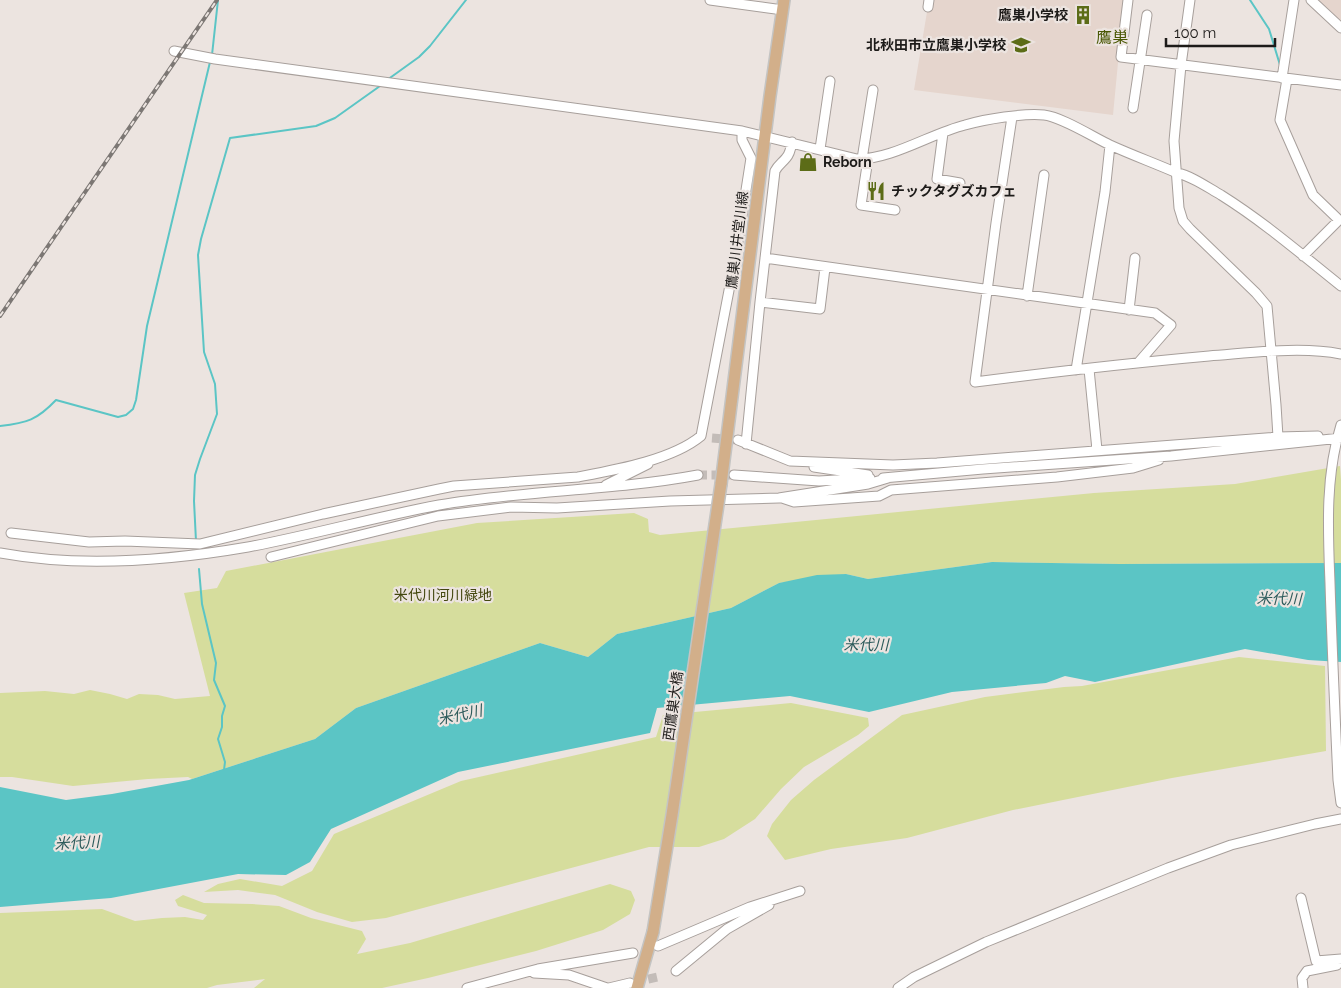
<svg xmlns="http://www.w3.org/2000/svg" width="1341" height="988" font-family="Raleway,'Noto Sans JP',sans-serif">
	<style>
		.built { fill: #e5d5cd }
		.green { fill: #d6dd9d }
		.water { fill: #5bc5c5 }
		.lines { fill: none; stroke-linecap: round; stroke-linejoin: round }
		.stream { stroke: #5bc5c5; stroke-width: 2 }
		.minor-tunnel { stroke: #c3bcb8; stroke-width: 9; stroke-dasharray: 9 4.5; stroke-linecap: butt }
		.minor-casing { stroke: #a79f9b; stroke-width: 11 }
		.major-casing { stroke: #c4c4c3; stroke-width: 14 }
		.minor { stroke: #fff; stroke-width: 9 }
		.major { stroke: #d2af8a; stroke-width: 11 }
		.rail-casing { stroke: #7c7774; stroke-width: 4 }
		.rail { stroke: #ece4e0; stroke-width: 2; stroke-dasharray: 5.5; stroke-linecap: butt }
		.major-bridge-casing { stroke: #c4c4c3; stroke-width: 14; stroke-linecap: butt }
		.major-bridge { stroke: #d2af8a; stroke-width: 11 }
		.labels { text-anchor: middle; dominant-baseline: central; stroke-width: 4.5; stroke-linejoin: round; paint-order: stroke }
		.poi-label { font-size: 14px; font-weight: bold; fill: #1d1b19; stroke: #ece4e0; text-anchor: end }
		.street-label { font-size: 14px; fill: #1d1b19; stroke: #ece4e0 }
		.park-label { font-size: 14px; fill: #43470e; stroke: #ece4e0 }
		.water-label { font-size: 15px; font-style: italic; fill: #2d5b5b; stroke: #ece4e0 }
		.quarter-label { font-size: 16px; fill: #4a5804; stroke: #ece4e0 }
	</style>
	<rect width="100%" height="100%" fill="#ece4e0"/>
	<path class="built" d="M929 0H1124L1113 115 914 90Z
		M1314 0H1341V25Z"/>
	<path class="green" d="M1340 466 1341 480V563L1120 564 992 562 868 579 846 574 779 583 731 608 617 634 588 657 540 643 356 708 315 739 192 779 188 777 148 779 73 786 12 777H0V693L45 691 74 694 90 690 110 694 127 699 139 694 158 695 175 699 210 696 184 593 217 588 226 571 477 523 634 513 648 519 649 532 660 535 1094 493 1235 484Z
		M1239 657 1325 666 1326 751 1172 778 1013 810 907 838 831 849 785 860 767 836 772 824 791 800 814 780 902 715 985 697 1064 687 1082 686Z
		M791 703 868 718 869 726 858 735 804 767 781 789 755 819 724 839 699 847H649L386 918 352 922 317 912 275 895 238 890 204 892 218 884 240 879 282 886 312 871 334 834 461 781 656 737 663 715Z
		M610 884 631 891 635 900 630 914 603 930 536 951 428 978 382 988H254L265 979 217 985 207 988H0V913L102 909 135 921 162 918 185 917 203 920 207 915 178 906 175 900 183 895 204 903 252 904 279 906 311 918 362 931 366 939 357 954 410 943Z"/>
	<path class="water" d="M992 562 1120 564 1341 563V662L1308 660 1245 649 1095 682 1065 676 1046 683 952 692 869 712 790 696 657 708 650 733 458 772 331 829 310 862 286 875 238 874 111 898 0 907V787L66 800 112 794 189 780 315 739 356 708 540 643 588 657 617 634 731 608 779 583 817 575 846 574 868 579Z"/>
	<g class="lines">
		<path class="stream" d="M1250 0 1269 29 1280 65
			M212 55 218 0
			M387 80 419 57 430 46 466 0
			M0 426C27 423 37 420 56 400L118 417 126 415 133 409 136 400 147 326 210 62
			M196 541 194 501 195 475 200 459 217 414 215 384 204 352 198 255 201 239 230 138 316 126 335 118 380 86
			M199 569 202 604 216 663 214 680 225 706 222 716V727L218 739 225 762 224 770"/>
		<path class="minor-tunnel" d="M712 438 738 440
			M698 475H734
			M635 982 658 977"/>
		<g class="minor-casing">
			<path id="minor" d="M710 0 783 10
				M1128 0 1121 57 1341 85
				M1190 0 1181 65 1174 141 1179 208 1183 221 1190 229 1256 293 1267 306 1276 405 1278 437
				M1311 0 1341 28
				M928 7 929 0
				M174 51 215 59 742 131 857 159C891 160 932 133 965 125 986 119 1023 113 1044 115 1062 117 1093 137 1110 145 1132 155 1154 163 1177 173 1192 176 1207 187 1221 195 1264 222 1301 254 1341 286
				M1282 78 1294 0
				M1287 79 1280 120 1313 195 1339 220 1303 256
				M1133 108 1147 15
				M1012 117 996 223 975 382C1053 372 1131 363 1209 356 1250 353 1301 346 1341 354
				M943 133 937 179 960 183
				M820 149 830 81
				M862 159 873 90
				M868 159 861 205 895 210
				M765 258 1155 313 1171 325 1138 363
				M1027 296 1044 175
				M760 302 820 309 825 268
				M1129 310 1135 258
				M1089 369 1097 450
				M1076 370 1105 192 1110 145
				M1341 425C1325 476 1328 531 1330 583 1332 649 1335 715 1338 780L1341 803
				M738 440 790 461 893 465 937 463 1278 437 1318 436
				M746 444 760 302 775 171C778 165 782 163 786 158 790 154 791 148 792 142
				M814 467 868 475
				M734 475 819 481 870 478
				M883 478 983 469 1171 456 1341 438
				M606 485 648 464
				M782 498 794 502 879 496 891 490 1057 477 1133 468 1159 460
				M11 533 89 542 125 541 200 544 323 514 439 489 454 486 578 477C615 470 672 460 701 436L736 254 751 158 742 140V131
				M0 553C81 568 167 561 248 547 312 535 375 517 439 505 525 490 612 491 698 475
				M271 557 438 516 511 507 557 508 670 501 779 498 868 484 888 478
				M1301 898 1316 961 1341 959
				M658 946 750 907 800 891
				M676 971 727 929 769 905
				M534 973 569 975 607 988
				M467 988 538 969 633 953
				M609 988 630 983
				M898 988 914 977 986 942 1168 868 1231 845 1315 824 1341 819
				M1303 988 1302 978 1307 971 1337 965"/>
		</g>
		<g class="major-casing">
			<path id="major" d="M721 484 770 96 784 0
				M637 988 653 932"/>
		</g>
		<use href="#minor" class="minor"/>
		<use href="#major" class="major"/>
		<g class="rail-casing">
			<path id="rail" d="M0 316 217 0"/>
		</g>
		<use href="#rail" class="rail"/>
		<g class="major-bridge-casing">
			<path id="major-bridge" d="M653 932 672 815 721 484"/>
		</g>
		<use href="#major-bridge" class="major-bridge"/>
	</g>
	<defs>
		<g id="building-bare" transform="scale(1.5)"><path d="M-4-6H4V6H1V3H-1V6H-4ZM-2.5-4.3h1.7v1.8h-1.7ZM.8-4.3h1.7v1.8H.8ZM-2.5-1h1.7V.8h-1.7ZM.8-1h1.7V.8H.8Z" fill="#5c6c17" stroke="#ece4e0" stroke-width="2.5" paint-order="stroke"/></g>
		<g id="school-bare" transform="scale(1.5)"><path d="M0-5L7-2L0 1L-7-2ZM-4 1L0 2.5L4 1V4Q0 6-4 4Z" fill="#5c6c17" stroke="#ece4e0" stroke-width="2.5" paint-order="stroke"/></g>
		<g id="shop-bare" transform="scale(1.5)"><path d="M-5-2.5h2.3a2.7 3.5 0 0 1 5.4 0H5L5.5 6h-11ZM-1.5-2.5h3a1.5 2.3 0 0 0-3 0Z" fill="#5c6c17" stroke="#ece4e0" stroke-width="2.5" paint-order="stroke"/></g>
		<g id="restaurant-bare" transform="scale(1.5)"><path d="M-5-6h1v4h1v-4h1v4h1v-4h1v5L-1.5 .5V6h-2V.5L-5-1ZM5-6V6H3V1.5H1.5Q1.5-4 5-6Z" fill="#5c6c17" stroke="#ece4e0" stroke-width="2.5" paint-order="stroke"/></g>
	</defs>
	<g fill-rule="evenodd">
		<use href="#building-bare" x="1083" y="15"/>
		<use href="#school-bare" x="1021" y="45"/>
		<use href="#shop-bare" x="808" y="162"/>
		<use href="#restaurant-bare" x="876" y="191"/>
	</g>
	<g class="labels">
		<g class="poi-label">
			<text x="1068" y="15">鷹巣小学校</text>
			<text x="1006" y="45">北秋田市立鷹巣小学校</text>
			<text x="823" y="162" text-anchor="start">Reborn</text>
			<text x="891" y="191" text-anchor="start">チックタグズカフェ</text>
		</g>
		<g class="street-label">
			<text transform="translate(737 240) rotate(-83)">鷹巣川井堂川線</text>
			<text transform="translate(673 706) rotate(-82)">西鷹巣大橋</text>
		</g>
		<g class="park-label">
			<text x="443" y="595">米代川河川緑地</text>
		</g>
		<g class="water-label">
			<text transform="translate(1279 599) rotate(1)">米代川</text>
			<text x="866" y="645">米代川</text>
			<text transform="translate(460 715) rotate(-12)">米代川</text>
			<text transform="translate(77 843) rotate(-3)">米代川</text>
		</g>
		<g class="quarter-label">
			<text x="1112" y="37">鷹巣</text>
		</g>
	</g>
	<path d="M1166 38v8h109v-8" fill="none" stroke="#1d1b19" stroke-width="2.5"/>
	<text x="1174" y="38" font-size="15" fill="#1d1b19" stroke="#ece4e0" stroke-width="4" paint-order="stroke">100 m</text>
</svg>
